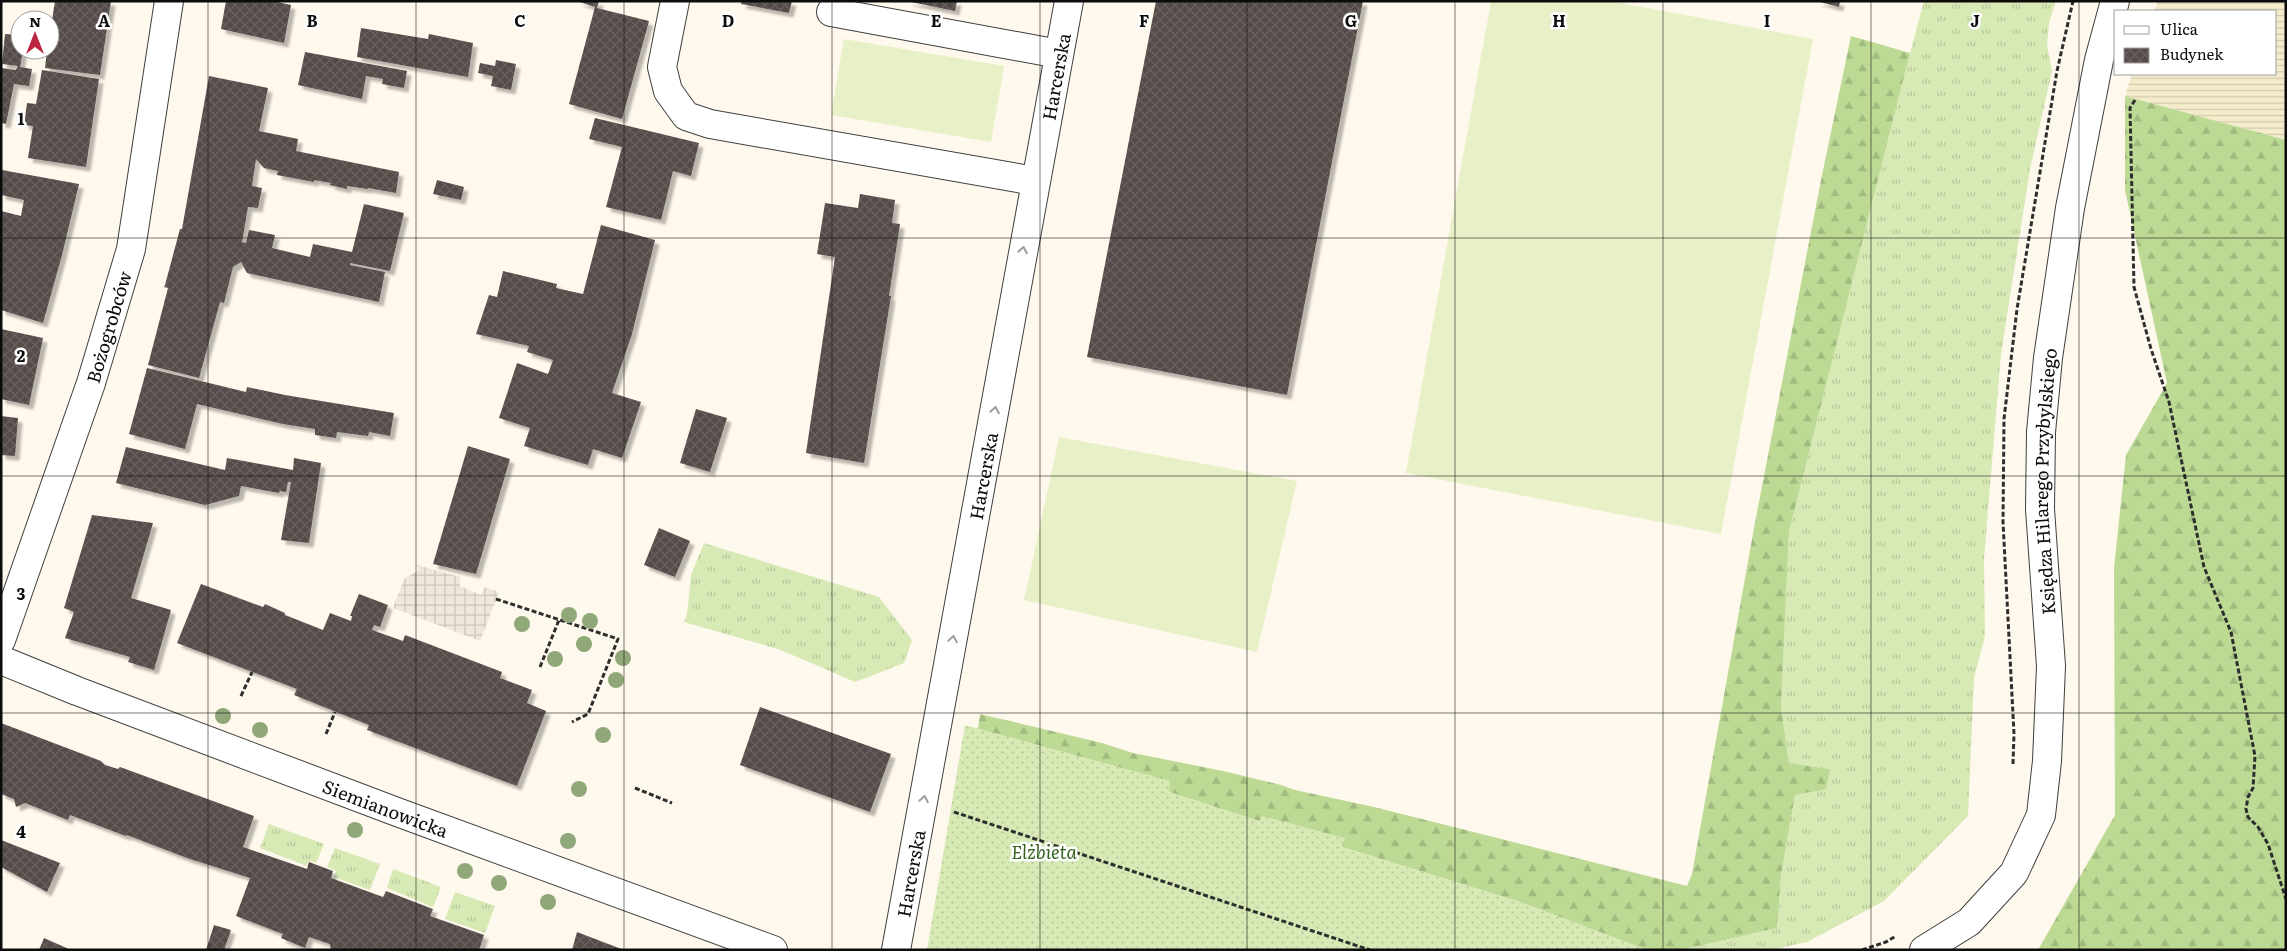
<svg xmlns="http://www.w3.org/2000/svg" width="2287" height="951" font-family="Literata,serif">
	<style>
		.farmland { fill: url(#farmland-rules) }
		.grass { fill: url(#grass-tufts) }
		.forest { fill: url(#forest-firs) }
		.garden { fill: url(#garden-dots) }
		.pitch { fill: #e8f0c7 }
		.plaza { fill: url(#plaza-grid) }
		.building { fill: url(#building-cross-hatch); filter: url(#shadow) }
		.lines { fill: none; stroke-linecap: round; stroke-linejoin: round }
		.minor-casing { stroke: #3f3f3f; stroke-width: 30 }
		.path { stroke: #2e2e2e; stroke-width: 3; stroke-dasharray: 5 2.5; stroke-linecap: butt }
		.minor { stroke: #fff; stroke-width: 28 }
		.tree { fill: #90a77a }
		.oneway { stroke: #9e9e9e }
		.grid { fill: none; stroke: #0c0c0c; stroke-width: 1; stroke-opacity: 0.55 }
		.labels { text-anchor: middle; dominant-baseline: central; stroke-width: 5; stroke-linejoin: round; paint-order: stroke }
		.street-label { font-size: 18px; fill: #0c0c0c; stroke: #fff }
		.park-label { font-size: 18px; font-style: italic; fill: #35641c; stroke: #fff }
		.grid-label { font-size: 16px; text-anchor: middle; font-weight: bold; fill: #0c0c0c; stroke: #fff; stroke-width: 5; stroke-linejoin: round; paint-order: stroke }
	</style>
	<defs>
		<pattern id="farmland-rules" width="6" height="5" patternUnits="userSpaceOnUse" patternTransform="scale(1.25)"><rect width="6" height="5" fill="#f5eccc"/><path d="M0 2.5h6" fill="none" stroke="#d1c9ae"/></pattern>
		<pattern id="grass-tufts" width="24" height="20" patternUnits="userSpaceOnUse" patternTransform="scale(1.25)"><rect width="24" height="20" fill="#d7e9b5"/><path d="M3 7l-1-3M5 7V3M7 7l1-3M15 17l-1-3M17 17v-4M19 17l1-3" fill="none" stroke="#b7c79a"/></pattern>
		<pattern id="forest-firs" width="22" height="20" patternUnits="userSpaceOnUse" patternTransform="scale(1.25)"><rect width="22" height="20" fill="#bdda95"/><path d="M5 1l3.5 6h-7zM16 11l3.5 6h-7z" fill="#a1ba7f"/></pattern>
		<pattern id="garden-dots" width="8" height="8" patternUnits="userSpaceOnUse" patternTransform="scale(1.25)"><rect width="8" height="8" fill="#d7e9b5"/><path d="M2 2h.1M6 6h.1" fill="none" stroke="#b7c79a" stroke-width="1.8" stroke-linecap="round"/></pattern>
		<pattern id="plaza-grid" width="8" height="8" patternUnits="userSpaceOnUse" patternTransform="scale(1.25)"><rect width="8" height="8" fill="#eee7dc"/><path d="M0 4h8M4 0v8" fill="none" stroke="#cbc5bc"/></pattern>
		<pattern id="building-cross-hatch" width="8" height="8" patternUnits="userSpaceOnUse" patternTransform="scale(1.25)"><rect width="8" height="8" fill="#554c49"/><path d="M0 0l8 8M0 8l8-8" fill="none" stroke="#68615f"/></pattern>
		<filter id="shadow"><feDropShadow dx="4.5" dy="4.5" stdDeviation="1" flood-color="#0004"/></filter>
	</defs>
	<rect width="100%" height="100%" fill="#fff8ec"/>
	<path class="farmland" d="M2158 1H2286V140L2125 96 2132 74H2276V11H2154Z"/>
	<path class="grass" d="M1924 1H2056L2049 23 2047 45 2052 71 2030 169 2001 354 1984 559 1985 636 1974 678 1968 816 1884 901 1807 942 1771 950H1681L1777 928 1781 876 1795 795 1830 769 1789 763 1781 707 1789 532 1910 53Z
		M704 543 879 597 912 640 904 663 855 682 781 650 684 622 687 614 691 575Z
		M269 824 324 844 316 863 309 861 307 866 260 848Z
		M335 848 380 864 370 890 334 877 336 871 327 867Z
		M393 869 441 887 433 907 387 888Z
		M455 892 495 906 485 933 445 919Z"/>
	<path class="forest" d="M1851 36 1910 53 1789 532 1781 707 1789 763 1830 769 1826 789 1795 795 1781 876 1777 928 1681 950H1647L1523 903 1342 847 1344 839 1259 821 1169 792V781L978 729 980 714 1102 743 1133 753 1223 771 1281 785 1295 790 1374 807 1687 886 1692 874 1754 528 1820 185Z
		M2125 96 2286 140V950H2038L2115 815 2114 568 2126 455 2167 383 2125 190Z"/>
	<path class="garden" d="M965 725 1170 781 1169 792 1259 821 1262 816 1345 838 1342 847 1523 903 1647 950H927Z"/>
	<path class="pitch" d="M1491 1H1610L1813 39 1721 534 1406 473Z
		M844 39 1004 66 991 142 831 115Z
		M1059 437 1297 481 1257 652 1024 600Z"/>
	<path class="plaza" d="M417 565 460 577V586L481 595 485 587 499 592 480 641 393 608 404 579 419 570Z"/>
	<path class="building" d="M55 1H111L100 75 45 68 47 50H50V33Z
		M226 1H273L291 5 284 43 221 29Z
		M577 1H599L597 8 649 21 622 119 569 104 595 7Z
		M742 1H792L789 13 741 4Z
		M906 1H957L955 11Z
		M1156 1H1363L1287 395 1087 357Z
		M1816 1H1840L1839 7Z
		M361 28 428 39 429 34 473 43 468 77 357 57Z
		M5 34 20 35V50H23L20 67 32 69 29 86 14 84 6 124 1 123V68L16 70 18 66 2 64Z
		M305 52 407 71 404 88 382 84 383 79 366 76 362 99 298 85Z
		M496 60 516 64 511 90 491 86 493 76 478 73 480 63 495 66Z
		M42 70 99 79 86 167 28 158 33 126 24 125 27 103 36 104Z
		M209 76 268 88 259 131 298 139 296 151 399 172 396 193 368 188V189L347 186V189L330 185 331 183 314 180V182L277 175 278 171 264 168 256 159 252 186 262 188 258 208 248 207 242 242 246 243 249 230 275 235 272 248 310 257 313 244 352 252 364 204 404 213 390 271 350 263V265L385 272 379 302 247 273 241 262 233 267 224 303 220 302 199 378 148 365 168 288 164 287 165 285 180 229H182Z
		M595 118 699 143 691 176 673 171 661 220 606 207 622 147 589 139Z
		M2 170 79 184 62 255 43 323 1 310V211L21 216 24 200 1 195Z
		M437 180 464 187 461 200 433 194Z
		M860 194 895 200 892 223 900 224 889 296H891L864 463 806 453 835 257 817 254 825 203 858 208Z
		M601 225 655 240 632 334 612 393 641 402 622 458 593 449 588 465 524 446 530 428 499 418 517 363 548 374 553 360 527 352 529 346 476 334 489 295 497 297 503 271 557 284 556 288 583 294Z
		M1 329 43 338 29 405 1 399Z
		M147 368 246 392 247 387 285 395 394 413 390 436 369 432 368 436 337 432 336 438 315 435V429L283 424 197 404 185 449 129 434Z
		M696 409 727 418 710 472 680 463Z
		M1 416 18 418 15 456 1 455Z
		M468 446 510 459 476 574 433 564Z
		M126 447 225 470 227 458 293 470 294 458 321 463 309 543 281 540 291 482H288L286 492 280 491 279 493 241 486 239 496 205 505 116 483Z
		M92 515 153 523 131 598 171 610 154 670 128 662 130 657 65 638 74 612 64 608Z
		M659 528 690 541 675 577 644 565Z
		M201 584 263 607 265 604 285 613V615L323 630 330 613 351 621 352 616H350L359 594 388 605 380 627 374 625 372 630 403 641 405 635 502 672 500 678 532 690 527 703 546 711 517 786 367 730 369 725 294 695 297 689 177 643Z
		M760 707 891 754 870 812 740 765Z
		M1 723 101 761 105 765 118 769 120 767 254 816 243 847 307 869 309 862 333 871 331 878 383 897 386 891 433 909 430 916 484 935 479 950H331L330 944 309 937 305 948 281 938 283 934 236 916 250 878 187 858 127 835 126 836 70 815 68 820 25 803 16 807 14 799 1 794Z
		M1 840 60 863 47 892 1 867Z
		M214 925 231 930 224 950H206Z
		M577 932 624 950H572Z
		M44 938 71 950H39Z"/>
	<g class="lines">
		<g class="minor-casing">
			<g id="minor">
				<path d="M675 1 662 67 668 91 686 116 710 124 1035 181"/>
				<path d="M831 12 1059 54"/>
				<path id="s1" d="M1 640 91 383 131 249 169 1"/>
				<path id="s2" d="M1 660 77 691 397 812 773 950"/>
				<path id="s3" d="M896 950 1069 1"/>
				<path id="s4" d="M1924 950 1969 922 2014 873 2041 815 2047 761 2051 666 2040 509 2041 432 2048 358 2070 208 2099 60 2115 1"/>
			</g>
		</g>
		<path class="path" d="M2135 100 2130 108 2134 287 2151 349 2169 402 2204 567 2231 632 2255 756 2253 788 2248 797 2246 809 2248 817 2258 827 2268 844 2286 899
			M496 599 618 639 588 714 572 722
			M540 667 559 620
			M241 696 252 672
			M326 734 335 712
			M2013 764 2014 734 2003 522 2004 419 2017 309 2057 71 2073 1
			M635 788 672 803
			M954 812 1370 950
			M1862 950 1886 942 1896 936"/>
		<use href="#minor" class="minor"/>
	</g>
	<g class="tree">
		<circle cx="569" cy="615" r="8"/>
		<circle cx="590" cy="621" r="8"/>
		<circle cx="522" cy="624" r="8"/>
		<circle cx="584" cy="644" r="8"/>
		<circle cx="623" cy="658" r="8"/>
		<circle cx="555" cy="659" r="8"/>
		<circle cx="616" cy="680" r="8"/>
		<circle cx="223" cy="716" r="8"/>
		<circle cx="260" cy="730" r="8"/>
		<circle cx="603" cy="735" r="8"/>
		<circle cx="579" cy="789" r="8"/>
		<circle cx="355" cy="830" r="8"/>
		<circle cx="568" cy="841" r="8"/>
		<circle cx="465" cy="871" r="8"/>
		<circle cx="499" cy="883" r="8"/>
		<circle cx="548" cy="902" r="8"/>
	</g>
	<defs><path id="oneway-chevron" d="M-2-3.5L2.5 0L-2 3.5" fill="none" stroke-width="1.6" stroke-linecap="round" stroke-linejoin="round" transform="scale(1.25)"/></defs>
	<g class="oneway">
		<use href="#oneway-chevron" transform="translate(1023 250) rotate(-80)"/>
		<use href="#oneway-chevron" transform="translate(995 410) rotate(-80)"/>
		<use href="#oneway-chevron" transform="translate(953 639) rotate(-80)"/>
		<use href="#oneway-chevron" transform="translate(924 799) rotate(-80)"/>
	</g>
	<path class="grid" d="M208 1V950M416 1V950M624 1V950M832 1V950M1040 1V950M1247 1V950M1455 1V950M1663 1V950M1871 1V950M2079 1V950M1 238H2286M1 476H2286M1 713H2286"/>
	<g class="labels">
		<g class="street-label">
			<text stroke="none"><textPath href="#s3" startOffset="888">Harcerska</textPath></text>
			<text stroke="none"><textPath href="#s1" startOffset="331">Bożogrobców</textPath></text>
			<text stroke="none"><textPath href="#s3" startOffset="482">Harcerska</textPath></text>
			<text stroke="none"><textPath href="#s4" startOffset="518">Księdza Hilarego Przybylskiego</textPath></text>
			<text stroke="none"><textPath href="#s2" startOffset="412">Siemianowicka</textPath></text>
			<text stroke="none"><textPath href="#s3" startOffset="78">Harcerska</textPath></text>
		</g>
		<g class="park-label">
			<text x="1044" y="851">Elżbieta</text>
		</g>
	</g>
	<g class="grid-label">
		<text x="104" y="27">A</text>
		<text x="312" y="27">B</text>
		<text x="520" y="27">C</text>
		<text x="728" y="27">D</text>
		<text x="936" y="27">E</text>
		<text x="1144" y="27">F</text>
		<text x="1351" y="27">G</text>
		<text x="1559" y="27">H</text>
		<text x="1767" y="27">I</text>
		<text x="1975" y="27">J</text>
		<text x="21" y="125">1</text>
		<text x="21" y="362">2</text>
		<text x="21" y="600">3</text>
		<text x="21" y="838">4</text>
	</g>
	<rect width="2287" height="951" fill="none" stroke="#0c0c0c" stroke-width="5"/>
	<rect x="2114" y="10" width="162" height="65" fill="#ffffff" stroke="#9e9e9e"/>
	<rect x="2124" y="26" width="25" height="8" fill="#ffffff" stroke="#9e9e9e"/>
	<text x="2160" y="35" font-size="15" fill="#0c0c0c">Ulica</text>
	<rect x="2124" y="48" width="25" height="15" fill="url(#building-cross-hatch)" stroke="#9e9e9e"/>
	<text x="2160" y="60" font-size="15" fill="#0c0c0c">Budynek</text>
	<g transform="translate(35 35)"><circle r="24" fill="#ffffff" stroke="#9e9e9e"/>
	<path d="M0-4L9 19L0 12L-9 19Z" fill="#bd2440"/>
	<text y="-8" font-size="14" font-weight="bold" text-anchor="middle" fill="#0c0c0c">N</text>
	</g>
</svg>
